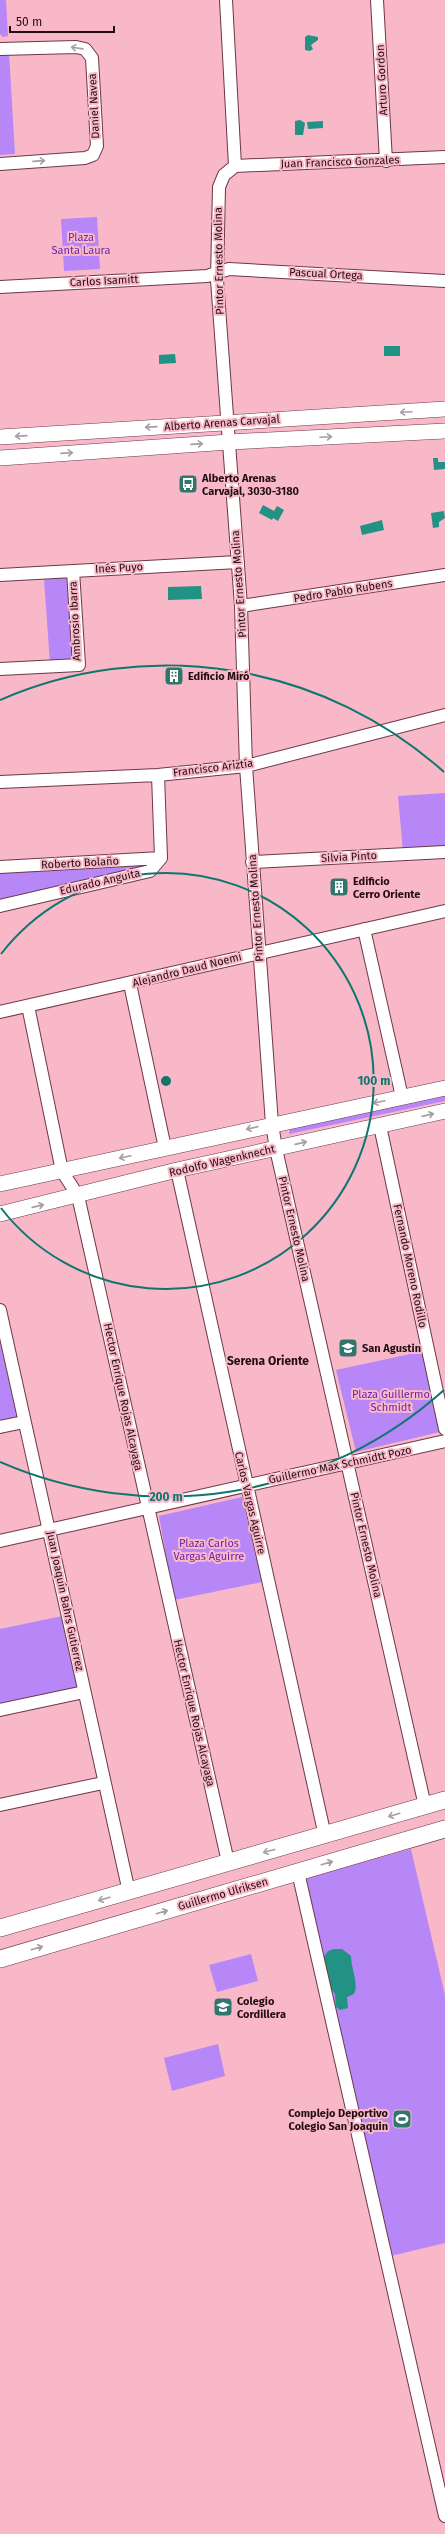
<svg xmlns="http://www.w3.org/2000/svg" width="445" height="2534" font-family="'Fira Sans',sans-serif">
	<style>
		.green { fill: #b787f7 }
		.water { fill: #229284 }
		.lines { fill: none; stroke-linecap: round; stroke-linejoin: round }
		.minor-casing { stroke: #6c3847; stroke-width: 14 }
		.tertiary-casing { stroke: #6c3847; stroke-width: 16 }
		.secondary-casing { stroke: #6c3847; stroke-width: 18 }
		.minor { stroke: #fff; stroke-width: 12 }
		.tertiary { stroke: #fff; stroke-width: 15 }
		.secondary { stroke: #fff; stroke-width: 17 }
		.oneway { stroke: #a79ea1 }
		.ring { fill: none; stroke: #0f766e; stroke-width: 2 }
		.labels { text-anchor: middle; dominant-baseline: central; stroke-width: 4; stroke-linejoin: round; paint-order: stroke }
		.street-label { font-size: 11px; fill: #230d13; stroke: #f8b8c8 }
		.park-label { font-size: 11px; fill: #6a26a9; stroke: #f8b8c8 }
		.poi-label { font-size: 11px; font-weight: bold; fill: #230d13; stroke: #f8b8c8; text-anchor: start }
		.neighbourhood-label { font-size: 12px; font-weight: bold; fill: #230d13; stroke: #f8b8c8 }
		.centre { fill: #0f766e; stroke: #f8b8c8; stroke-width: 2 }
		.ring-label { font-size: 12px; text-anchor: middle; font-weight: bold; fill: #0f766e; stroke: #f8b8c8; stroke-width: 4; stroke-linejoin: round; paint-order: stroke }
	</style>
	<rect width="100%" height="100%" fill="#f8b8c8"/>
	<path class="green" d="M0 0H6L8 36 3 37 0 34Z
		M9 53 15 154 0 155V54Z
		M97 217 100 269 64 271 61 219Z
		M68 577 74 663 50 664 44 579Z
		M445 793V849L403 852 398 796Z
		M153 862 148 868 0 902V871Z
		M445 1094V1101L289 1134 290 1129Z
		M0 1341 17 1416 13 1422 0 1425Z
		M424 1351 440 1432 356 1452 336 1370Z
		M242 1497 262 1582 174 1600 159 1516Z
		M62 1616 77 1688 0 1705V1629Z
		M411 1849 445 1995V2243L391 2256 304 1879Z
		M251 1954 258 1981 217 1992 209 1965Z
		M218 2044 225 2076 172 2091 164 2058Z"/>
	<path class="water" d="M308 35 318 37V40L311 45 313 49 310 51 305 50V37Z
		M300 120 305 123 303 135H295V121Z
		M323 121V128L308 129 307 122Z
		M384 346H400V356H384Z
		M175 354 176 363 159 364V355Z
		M433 458H438V462H445V469L434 470Z
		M263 505 274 511 277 506 284 510 278 521 273 518 272 520 259 513Z
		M444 511 445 518 439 522V527L433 528 431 513Z
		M382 520 384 530 362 535 360 526Z
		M201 586 202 599 168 600V587Z
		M334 1949H342L351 1956C351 1968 359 1984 354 1994L347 1997 348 2008 340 2010 336 2007 335 1994 330 1988C331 1977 324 1969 323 1958L328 1951Z"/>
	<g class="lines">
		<g class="minor-casing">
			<path id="minor" d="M226 0 235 166 224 175 219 187 217 280 241 606 246 766 272 1124 276 1149 425 1806
				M377 0 386 161
				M0 49 76 47 85 49 92 58 97 146 93 155 85 158 0 164
				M235 166 445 157
				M0 287 207 276 229 269 445 281
				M0 575 238 562
				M241 606 445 575
				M0 669 79 665 73 571
				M0 782 158 775 246 766 445 715
				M252 862 445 852
				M0 867 161 858
				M0 906 150 871 161 858 158 775
				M364 929 402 1097
				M130 984 165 1148
				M28 1006 62 1171 78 1196 228 1862
				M0 1012 445 911
				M380 1126 445 1429
				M177 1170 325 1836
				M0 1310 129 1892
				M0 1427 24 1422
				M0 1541 445 1441
				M0 1710 84 1692
				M0 1805 103 1783
				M298 1872 445 2516"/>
		</g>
		<g class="tertiary-casing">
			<path id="tertiary" d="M0 437 445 409
				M0 458 229 442 445 431
				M0 1184 445 1088
				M0 1214 177 1170 445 1111"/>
		</g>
		<g class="secondary-casing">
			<path id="secondary" d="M0 1928 445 1800
				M0 1959 445 1829"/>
		</g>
		<use href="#minor" class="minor"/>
		<use href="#tertiary" class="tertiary"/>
		<use href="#secondary" class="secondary"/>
	</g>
	<defs><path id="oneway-shaft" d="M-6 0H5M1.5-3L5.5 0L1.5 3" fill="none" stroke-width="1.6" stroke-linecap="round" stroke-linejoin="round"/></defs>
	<g class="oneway">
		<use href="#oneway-shaft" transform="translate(77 48) rotate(-172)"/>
		<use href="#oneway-shaft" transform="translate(39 161) rotate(-4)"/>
		<use href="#oneway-shaft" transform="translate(406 412) rotate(177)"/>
		<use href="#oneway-shaft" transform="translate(151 427) rotate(176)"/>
		<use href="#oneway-shaft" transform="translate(21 436) rotate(176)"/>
		<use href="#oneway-shaft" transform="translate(326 437) rotate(-3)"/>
		<use href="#oneway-shaft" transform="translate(197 444) rotate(-4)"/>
		<use href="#oneway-shaft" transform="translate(67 453) rotate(-4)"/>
		<use href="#oneway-shaft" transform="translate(379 1102) rotate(168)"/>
		<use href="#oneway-shaft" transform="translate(428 1115) rotate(-13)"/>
		<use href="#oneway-shaft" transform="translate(252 1128) rotate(167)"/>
		<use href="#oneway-shaft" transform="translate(301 1143) rotate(-13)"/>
		<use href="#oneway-shaft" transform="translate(125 1157) rotate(168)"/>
		<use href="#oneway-shaft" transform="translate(38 1206) rotate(-13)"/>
		<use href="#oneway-shaft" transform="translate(394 1815) rotate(163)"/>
		<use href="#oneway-shaft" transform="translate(269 1851) rotate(165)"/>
		<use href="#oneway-shaft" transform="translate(327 1863) rotate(-16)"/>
		<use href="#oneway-shaft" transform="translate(104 1899) rotate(164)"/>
		<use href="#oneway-shaft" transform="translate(162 1912) rotate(-16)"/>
		<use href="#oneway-shaft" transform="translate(37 1948) rotate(-16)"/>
	</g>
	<g class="ring">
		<path d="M1 954A208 208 0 1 1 1 1208"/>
		<path d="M444 1390A416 416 0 0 1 0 1462M0 700A416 416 0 0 1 444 772"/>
	</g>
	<defs>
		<g id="bus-square" transform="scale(1)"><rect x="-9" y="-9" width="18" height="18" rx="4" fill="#31766c" stroke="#f8b8c8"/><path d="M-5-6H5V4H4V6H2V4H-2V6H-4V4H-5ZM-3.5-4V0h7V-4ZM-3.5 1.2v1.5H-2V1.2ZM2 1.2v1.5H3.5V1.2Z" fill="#fff"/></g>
		<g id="building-square" transform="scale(1)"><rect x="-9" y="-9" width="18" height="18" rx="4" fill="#31766c" stroke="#f8b8c8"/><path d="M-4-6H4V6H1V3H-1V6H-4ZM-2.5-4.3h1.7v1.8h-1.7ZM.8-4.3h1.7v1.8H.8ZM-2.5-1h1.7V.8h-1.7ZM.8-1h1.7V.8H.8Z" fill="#fff"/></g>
		<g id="school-square" transform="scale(1)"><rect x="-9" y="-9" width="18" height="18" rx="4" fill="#31766c" stroke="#f8b8c8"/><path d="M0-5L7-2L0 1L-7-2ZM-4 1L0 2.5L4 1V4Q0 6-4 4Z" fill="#fff"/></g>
		<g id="stadium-square" transform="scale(1)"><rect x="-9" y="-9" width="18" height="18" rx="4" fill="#31766c" stroke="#f8b8c8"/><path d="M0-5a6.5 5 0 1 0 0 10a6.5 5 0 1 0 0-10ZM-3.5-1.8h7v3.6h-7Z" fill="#fff"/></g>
	</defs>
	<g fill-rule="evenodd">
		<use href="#bus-square" x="188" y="484"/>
		<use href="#building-square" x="174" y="676"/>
		<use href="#building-square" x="339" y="887"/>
		<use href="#school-square" x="348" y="1348"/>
		<use href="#school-square" x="223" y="2007"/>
		<use href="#stadium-square" x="402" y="2119"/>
	</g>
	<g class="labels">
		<g class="street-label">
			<text transform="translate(382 80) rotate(-93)">Arturo Gordon</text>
			<text transform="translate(94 106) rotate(-93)">Daniel Navea</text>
			<text transform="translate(340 162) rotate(-2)">Juan Francisco Gonzales</text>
			<text transform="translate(219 261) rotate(-91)">Pintor Ernesto Molina</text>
			<text transform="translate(326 274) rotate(3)">Pascual Ortega</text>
			<text transform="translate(104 281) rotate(-3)">Carlos Isamitt</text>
			<text transform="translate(222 423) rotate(-4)">Alberto Arenas Carvajal</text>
			<text transform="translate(119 568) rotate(-3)">Inés Puyo</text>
			<text transform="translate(239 584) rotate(-94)">Pintor Ernesto Molina</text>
			<text transform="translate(343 591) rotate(-9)">Pedro Pablo Rubens</text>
			<text transform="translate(75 621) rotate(-93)">Ambrosio Ibarra</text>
			<text transform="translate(213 768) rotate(-7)">Francisco Ariztía</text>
			<text transform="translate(349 857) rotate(-3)">Silvia Pinto</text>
			<text transform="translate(80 863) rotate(-3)">Roberto Bolaño</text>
			<text transform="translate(100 882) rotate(-13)">Edurado Anguita</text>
			<text transform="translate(256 908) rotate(-94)">Pintor Ernesto Molina</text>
			<text transform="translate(187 970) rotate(-14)">Alejandro Daud Noemi</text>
			<text transform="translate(222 1161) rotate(-13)">Rodolfo Wagenknecht</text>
			<text transform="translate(294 1229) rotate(77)">Pintor Ernesto Molina</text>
			<text transform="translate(410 1266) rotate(78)">Fernando Moreno Rodillo</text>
			<text transform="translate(123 1397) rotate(78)">Hector Enrique Rojas Alcayaga</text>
			<text transform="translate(340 1465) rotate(-12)">Guillermo Max Schmidtt Pozo</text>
			<text transform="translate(250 1503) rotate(77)">Carlos Vargas Aguirre</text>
			<text transform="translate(366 1545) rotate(77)">Pintor Ernesto Molina</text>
			<text transform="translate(65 1601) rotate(78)">Juan Joaquín Bahrs Gutierrez</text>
			<text transform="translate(194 1713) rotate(77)">Hector Enrique Rojas Alcayaga</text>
			<text transform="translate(223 1894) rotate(-16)">Guillermo Ulriksen</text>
		</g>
		<g class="park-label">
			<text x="81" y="237">Plaza<tspan x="81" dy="13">Santa Laura</tspan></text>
			<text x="391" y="1394">Plaza Guillermo<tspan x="391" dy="13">Schmidt</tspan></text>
			<text x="209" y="1543">Plaza Carlos<tspan x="209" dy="13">Vargas Aguirre</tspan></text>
		</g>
		<g class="poi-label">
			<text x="202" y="478">Alberto Arenas<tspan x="202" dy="13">Carvajal, 3030-3180</tspan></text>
			<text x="188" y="676">Edificio Miró</text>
			<text x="353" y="881">Edificio<tspan x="353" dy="13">Cerro Oriente</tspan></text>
			<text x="362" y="1348">San Agustin</text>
			<text x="237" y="2001">Colegio<tspan x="237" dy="13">Cordillera</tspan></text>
			<text x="388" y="2113" text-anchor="end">Complejo Deportivo<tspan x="388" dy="13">Colegio San Joaquin</tspan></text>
		</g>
		<g class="neighbourhood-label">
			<text x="268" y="1361">Serena Oriente</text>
		</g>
	</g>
	<circle cx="166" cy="1081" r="6" class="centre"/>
	<g class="ring-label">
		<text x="374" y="1085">100 m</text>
		<text x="166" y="1501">200 m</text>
	</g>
	<path d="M10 26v6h104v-6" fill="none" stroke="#230d13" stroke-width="2"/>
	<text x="16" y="26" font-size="12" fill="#230d13" stroke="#f8b8c8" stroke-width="3" paint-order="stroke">50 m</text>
</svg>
